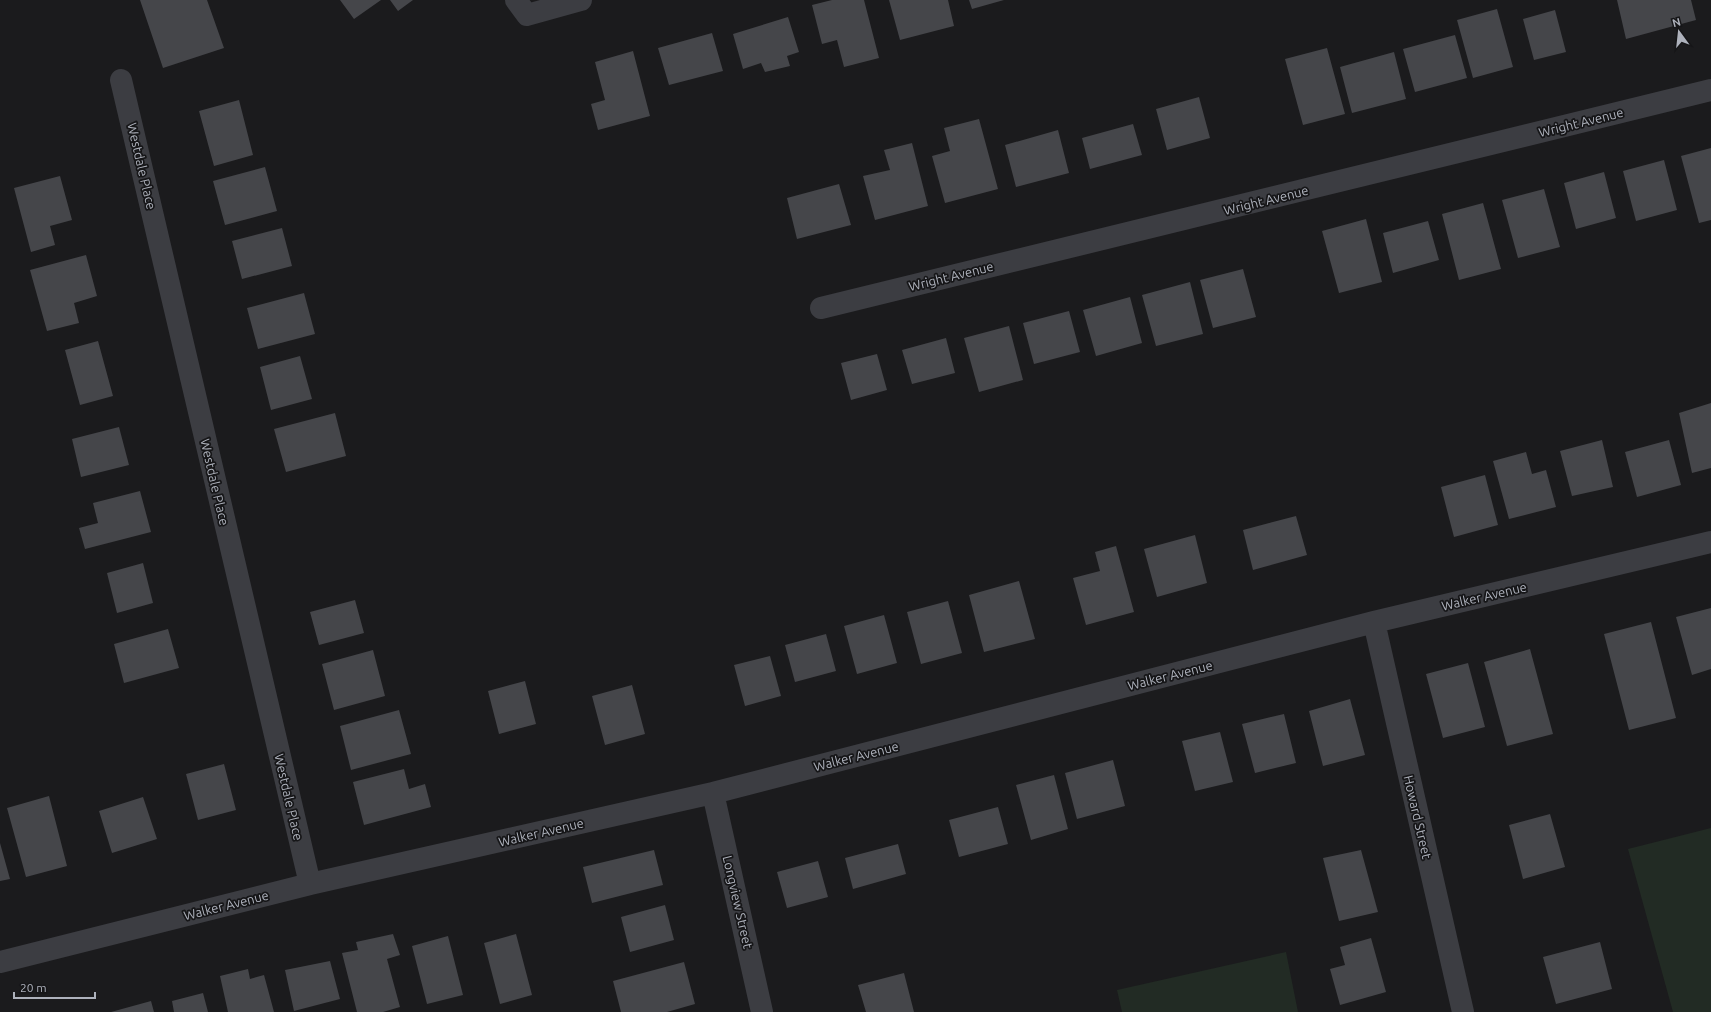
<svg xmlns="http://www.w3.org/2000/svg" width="1711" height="1012" font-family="Ubuntu,sans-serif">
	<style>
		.green { fill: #222b24 }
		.building { fill: #45464a }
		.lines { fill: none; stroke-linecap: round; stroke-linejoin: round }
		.minor { stroke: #3c3d42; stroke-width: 22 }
		.labels { text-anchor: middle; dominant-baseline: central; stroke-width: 3.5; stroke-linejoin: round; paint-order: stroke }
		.street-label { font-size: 13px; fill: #aeb2bc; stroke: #161618 }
	</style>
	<rect width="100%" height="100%" fill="#1b1b1d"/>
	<path class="green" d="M1711 828V1012H1673L1628 849Z
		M1286 952 1298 1012H1122L1117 990Z"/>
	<path class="building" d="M140 0H207L224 48 163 68Z
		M340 0H381L354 19Z
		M390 0H413L398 11Z
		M832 0H864L879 58 844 67 837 40 822 44 812 5Z
		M889 0H948L954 26 900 40Z
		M969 0H1004L972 9Z
		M1617 0H1691L1696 20 1626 39Z
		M1497 9 1513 67 1473 78 1457 20Z
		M1555 10 1566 52 1534 60 1523 19Z
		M788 17 799 52 787 56 790 66 765 72 761 63 743 69 733 34Z
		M712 33 723 71 669 85 658 48Z
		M1455 35 1467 78 1415 92 1403 49Z
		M1327 48 1345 114 1303 125 1285 59Z
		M633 51 650 116 598 130 591 104 605 100 595 62Z
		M1394 52 1406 99 1352 113 1340 67Z
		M1199 97 1210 138 1167 150 1156 109Z
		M239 100 253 155 214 166 199 111Z
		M979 119 998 189 945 203 932 156 950 151 944 128Z
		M1133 124 1142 155 1090 169 1082 138Z
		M1058 130 1069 173 1016 187 1005 145Z
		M912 143 928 206 875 220 863 176 890 170 884 150Z
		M1711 148V220L1699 223 1681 156Z
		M1664 160 1677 210 1636 221 1623 171Z
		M265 167 277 211 225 225 213 181Z
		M1604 172 1616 218 1576 229 1564 183Z
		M60 176 72 220 50 226 55 245 31 252 14 188Z
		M839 184 851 225 797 239 787 198Z
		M1544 189 1560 247 1518 258 1502 200Z
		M1483 203 1501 269 1459 280 1442 214Z
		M1366 219 1382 282 1339 293 1322 231Z
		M1428 221 1439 260 1393 273 1383 233Z
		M282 228 292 266 242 279 232 241Z
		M86 255 97 296 74 303 79 323 47 331 30 270Z
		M1243 269 1256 317 1213 328 1200 280Z
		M1190 282 1203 334 1156 346 1142 295Z
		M304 293 315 334 258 349 247 308Z
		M1130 297 1142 343 1096 356 1083 310Z
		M1069 311 1080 352 1034 364 1023 323Z
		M1009 326 1023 380 979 392 964 338Z
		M946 338 955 373 912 384 902 350Z
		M98 341 113 396 80 405 65 350Z
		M877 354 887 390 851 400 841 363Z
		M300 356 312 399 271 410 260 367Z
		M1711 403V468L1692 473 1679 413Z
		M335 413 346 456 286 472 274 429Z
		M119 427 129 465 81 477 72 439Z
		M1602 440 1613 487 1572 496 1560 451Z
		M1669 440 1681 485 1637 497 1625 452Z
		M1526 452 1532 474 1546 470 1556 507 1509 519 1493 461Z
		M1485 475 1498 525 1454 537 1441 487Z
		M140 491 151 532 85 549 79 528 98 523 93 503Z
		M1296 516 1307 555 1253 570 1243 530Z
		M1195 535 1207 583 1157 597 1144 549Z
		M1116 546 1134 612 1086 625 1073 578 1100 571 1095 552Z
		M143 563 153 603 117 613 107 573Z
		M1019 581 1035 639 984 652 969 595Z
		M355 600 364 633 319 645 310 612Z
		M948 601 962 653 921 664 907 612Z
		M1711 608V669L1692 675 1676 617Z
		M884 615 897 663 857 674 844 626Z
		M1651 622 1676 718 1629 730 1604 634Z
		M168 629 179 668 124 683 114 644Z
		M826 634 836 671 795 682 785 645Z
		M1530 649 1553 734 1507 746 1484 662Z
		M373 650 385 696 334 710 322 664Z
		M770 656 781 696 745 706 734 665Z
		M1468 663 1485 727 1443 738 1426 674Z
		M525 681 536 724 499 734 488 691Z
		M632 685 645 734 605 745 592 696Z
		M1350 699 1365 755 1323 766 1309 711Z
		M399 710 411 754 351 770 340 726Z
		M1284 714 1296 763 1255 773 1242 724Z
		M1220 732 1233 782 1195 791 1182 741Z
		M1113 760 1125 806 1077 819 1065 773Z
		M224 764 236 810 198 820 186 774Z
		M404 769 409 789 425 784 431 807 364 825 353 782Z
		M1054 775 1068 829 1031 840 1016 785Z
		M49 796 67 866 26 877 7 808Z
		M143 797 157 839 112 853 99 811Z
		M998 807 1008 844 959 857 949 820Z
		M1550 814 1565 867 1523 879 1509 825Z
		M0 843 10 879 0 881Z
		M898 844 906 874 853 889 845 858Z
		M654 850 663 885 592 903 583 867Z
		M1361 850 1378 912 1339 921 1323 858Z
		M818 861 828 897 787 908 777 872Z
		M665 905 674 940 630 952 621 917Z
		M393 934 400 955 387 959 400 1007 383 1012H357L342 953 358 950 356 942Z
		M516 934 532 995 500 1004 484 943Z
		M448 936 463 995 427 1004 412 946Z
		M1371 938 1386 992 1340 1005 1330 969 1345 965 1340 947Z
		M1600 942 1612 989 1556 1004 1543 957Z
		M330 961 340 999 294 1011 285 970Z
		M684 962 695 1004 667 1012H621L613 981Z
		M248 969 250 979 264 975 274 1012H228L220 976Z
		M904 973 914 1012H866L858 985Z
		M203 993 208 1012H174L172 1001Z
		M151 1001 154 1012H111Z"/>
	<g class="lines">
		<path class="minor" d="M516 0 527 15 581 0
			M121 80 310 884
			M821 308 1711 90
			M1374 622 1463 1012
			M713 793 762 1012
			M0 962 310 884 713 793 1374 622 1711 542"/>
	</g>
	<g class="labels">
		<g class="street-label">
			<text transform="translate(1581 122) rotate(-14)">Wright Avenue</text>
			<text transform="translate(142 166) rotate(77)">Westdale Place</text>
			<text transform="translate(1266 200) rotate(-14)">Wright Avenue</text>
			<text transform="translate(951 276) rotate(-14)">Wright Avenue</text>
			<text transform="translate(215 482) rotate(77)">Westdale Place</text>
			<text transform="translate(1484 596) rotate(-13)">Walker Avenue</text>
			<text transform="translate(1170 675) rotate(-14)">Walker Avenue</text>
			<text transform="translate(856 756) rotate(-14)">Walker Avenue</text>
			<text transform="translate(289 797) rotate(77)">Westdale Place</text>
			<text transform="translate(1418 817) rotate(77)">Howard Street</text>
			<text transform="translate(541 832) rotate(-13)">Walker Avenue</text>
			<text transform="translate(738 902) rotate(77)">Longview Street</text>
			<text transform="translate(226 905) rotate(-14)">Walker Avenue</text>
		</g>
	</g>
	<g transform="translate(1679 32) rotate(345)" stroke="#161618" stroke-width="3" paint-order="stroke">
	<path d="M0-3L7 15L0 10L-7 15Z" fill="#aeb2bc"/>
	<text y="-6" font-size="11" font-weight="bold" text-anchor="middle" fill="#aeb2bc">N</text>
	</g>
	<path d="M14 992v6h81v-6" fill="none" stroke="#aeb2bc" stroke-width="2"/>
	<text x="20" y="992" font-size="12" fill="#aeb2bc" stroke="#161618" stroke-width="3" paint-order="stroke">20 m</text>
</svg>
